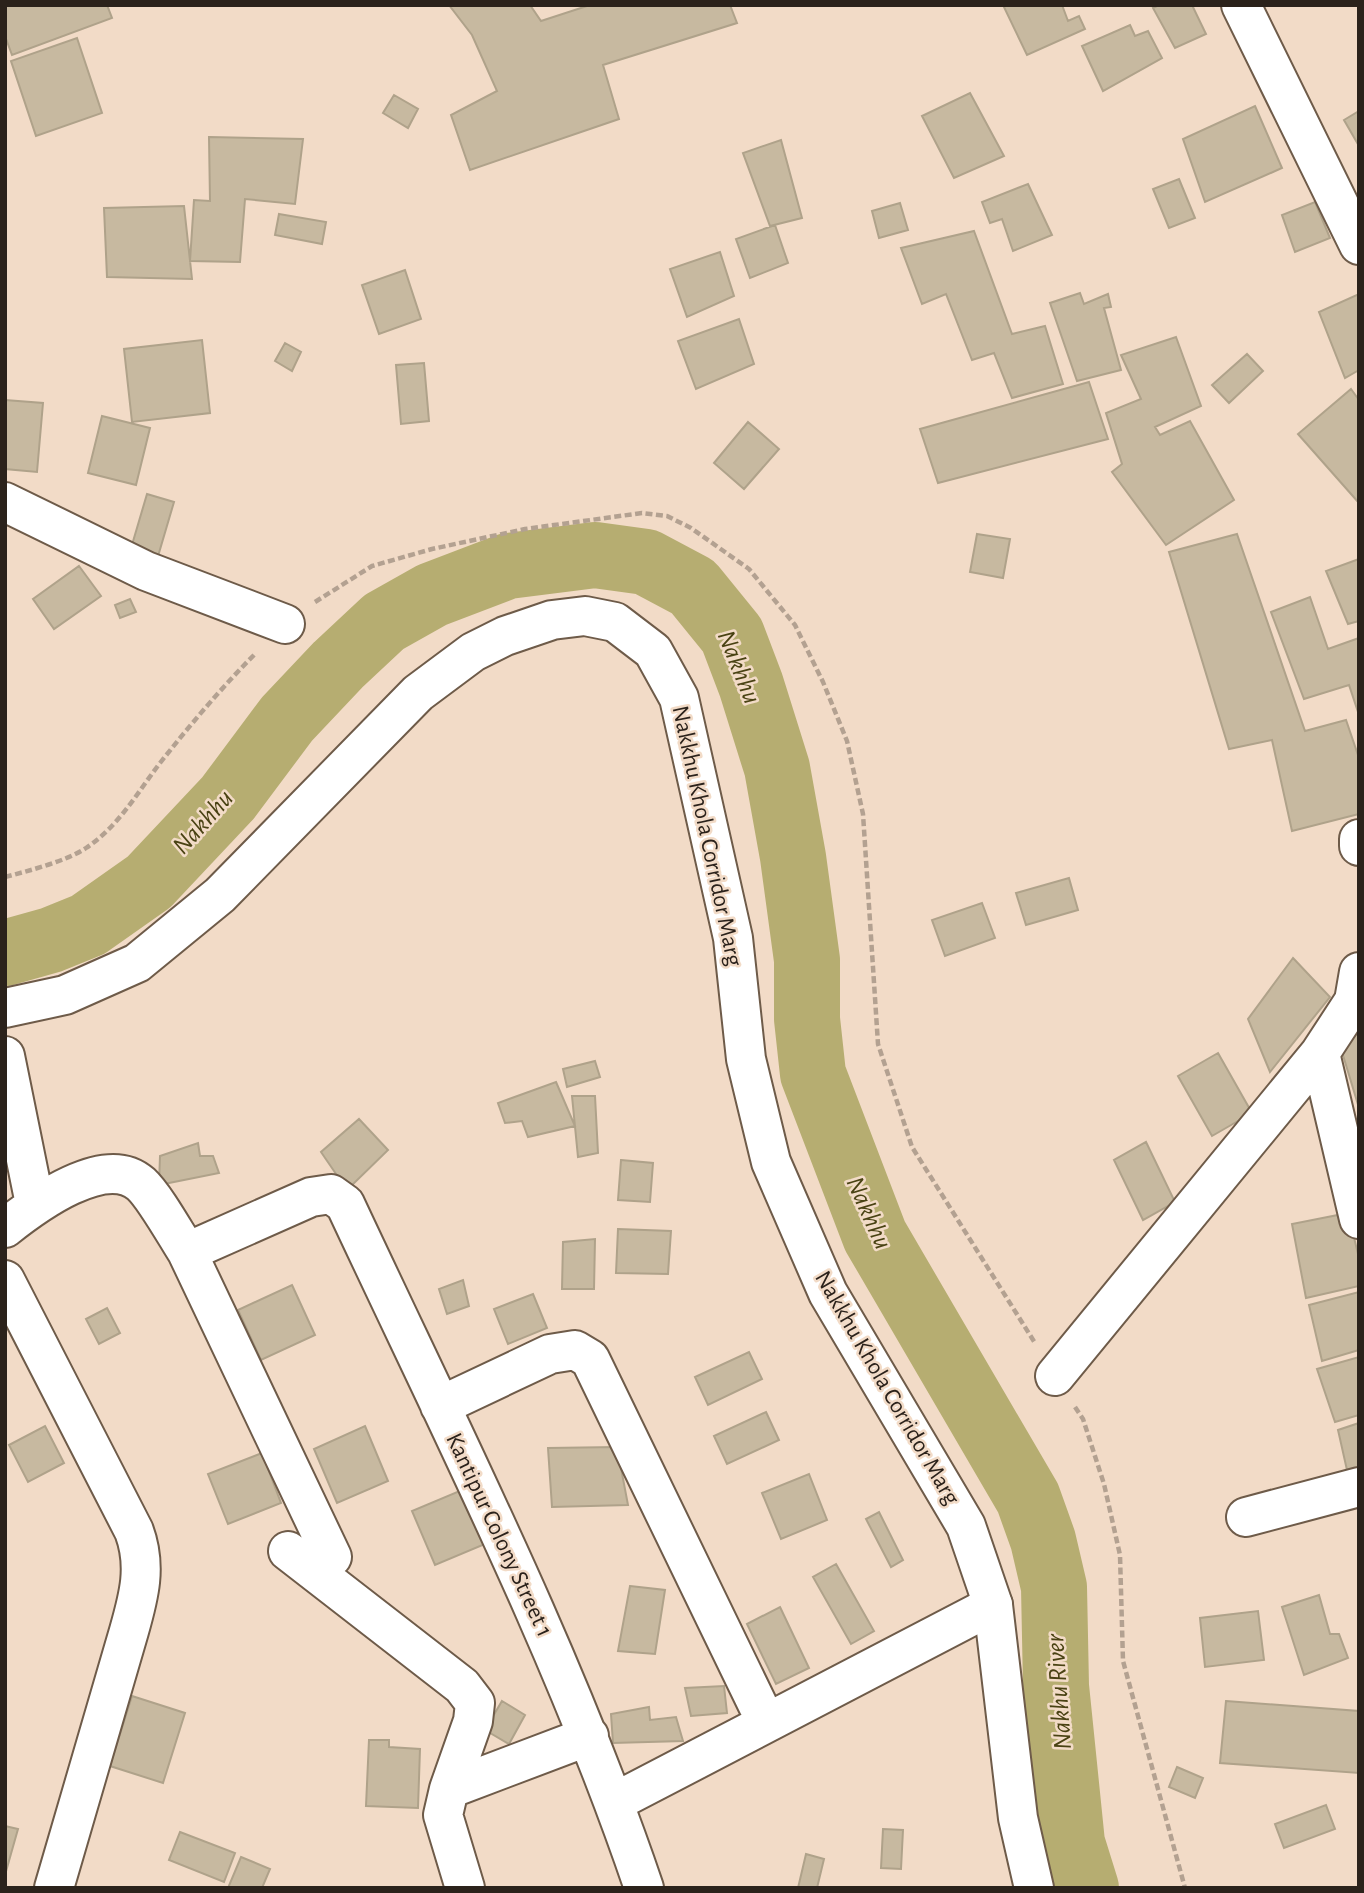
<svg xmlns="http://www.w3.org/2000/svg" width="1364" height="1893" font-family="'Alegreya Sans',sans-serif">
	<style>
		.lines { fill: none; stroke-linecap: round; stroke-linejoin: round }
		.river { stroke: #b6ad71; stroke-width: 66 }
		.building { fill: #c7b9a0; stroke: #afa28a; stroke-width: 2 }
		.minor-casing { stroke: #6e5b49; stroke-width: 42 }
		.tertiary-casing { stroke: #6e5b49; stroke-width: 42 }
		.path { stroke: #b3a191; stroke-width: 4.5; stroke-dasharray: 7 3.5; stroke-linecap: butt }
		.minor { stroke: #fff; stroke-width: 38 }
		.tertiary { stroke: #fff; stroke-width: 38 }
		.labels { text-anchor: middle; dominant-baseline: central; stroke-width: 5; stroke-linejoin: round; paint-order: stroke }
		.street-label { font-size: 24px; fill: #2b221b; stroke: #f2dbc7 }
		.water-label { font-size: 26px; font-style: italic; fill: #494213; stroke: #f2dbc7 }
	</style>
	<rect width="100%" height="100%" fill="#f2dbc7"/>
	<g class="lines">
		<path class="river" d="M5 953 51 940 88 925 149 882 228 798 287 719 338 665 384 622 432 595 508 566 595 555 646 562 693 587 732 635 751 685 777 768 793 857 807 960V1019L813 1074 875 1236 1028 1498 1043 1540 1054 1587 1056 1686 1072 1843 1086 1888"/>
	</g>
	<path class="building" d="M5 5H107L112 18 12 55 5 36Z
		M449 5H530L541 21 590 5H730L737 23 603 65 619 119 470 170 451 115 497 91 472 35Z
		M1003 5H1062L1068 21 1079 16 1085 29 1027 55Z
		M1159 5H1192L1206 34 1175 48 1153 8Z
		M1130 25 1135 36 1148 31 1162 58 1103 91 1082 46Z
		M77 38 102 113 36 136 11 61Z
		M970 93 1004 156 954 178 922 116Z
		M394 95 418 109 408 128 383 113Z
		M1255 106 1282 168 1205 202 1183 139Z
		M1359 111V146L1344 120Z
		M209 137 303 139 295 204 245 199 240 262 190 261 194 200 210 201Z
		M781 140 802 218 770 226 743 153Z
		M1179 179 1195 218 1169 228 1153 189Z
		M1028 184 1052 235 1013 251 1002 219 990 223 982 202Z
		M1315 202 1330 238 1295 252 1282 215Z
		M900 203 908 230 879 238 872 211Z
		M184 206 192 279 107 277 104 208Z
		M279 214 326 222 322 244 275 235Z
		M775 225 788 263 750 278 736 239Z
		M974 231 1012 334 1045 326 1063 384 1012 398 994 353 972 360 946 294 922 304 901 248Z
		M720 252 734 296 687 317 670 269Z
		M405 270 421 319 379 334 362 285Z
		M1080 293 1084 304 1108 294 1111 307 1104 308 1121 370 1077 381 1050 303Z
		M1359 294V370L1345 378 1319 312Z
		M739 319 754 364 696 389 678 341Z
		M1176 337 1201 406 1155 427 1160 435 1190 421 1234 500 1166 545 1112 472 1122 464 1106 413 1141 399 1121 355Z
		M202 340 210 413 132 422 124 349Z
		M285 343 301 352 292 371 275 361Z
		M1247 354 1263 371 1229 403 1212 385Z
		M424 363 429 421 401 424 396 365Z
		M1089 382 1108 439 938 483 920 429Z
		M1351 389 1359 400V503L1298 434Z
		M5 400 43 403 37 472 5 469Z
		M102 416 150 428 136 485 88 473Z
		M748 422 779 449 744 489 714 463Z
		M147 494 174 502 156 563 129 555Z
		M977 534 1010 539 1003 578 970 572Z
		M1237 534 1305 731 1346 720 1359 758V814L1292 831 1272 740 1229 749 1169 552Z
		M1359 559V621L1348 624 1326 571Z
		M79 566 101 596 54 629 33 599Z
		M1310 597 1328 649 1359 638V715L1349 685 1304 699 1271 612Z
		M130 599 136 612 120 618 115 605Z
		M1069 878 1078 910 1026 925 1016 893Z
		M982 903 995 938 945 956 932 920Z
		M1293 958 1330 997 1270 1072 1248 1019Z
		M1359 1034V1108L1339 1042Z
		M1218 1053 1252 1113 1212 1136 1178 1076Z
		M595 1061 600 1077 567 1087 563 1069Z
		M556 1082 575 1126 528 1137 522 1121 505 1123 498 1103Z
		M572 1096H595L598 1153 578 1157Z
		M359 1119 388 1150 347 1190 321 1152Z
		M1146 1142 1175 1202 1143 1220 1114 1160Z
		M198 1143 200 1156H213L219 1173 159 1185 160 1156Z
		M621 1160 653 1163 650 1202 618 1200Z
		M1348 1213 1359 1258V1286L1306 1298 1292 1224Z
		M618 1229 671 1231 668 1274 616 1273Z
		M595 1239 594 1289H562L563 1242Z
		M463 1280 469 1306 447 1314 439 1289Z
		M292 1285 315 1335 261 1360 238 1310Z
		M1359 1292V1350L1322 1361 1309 1305Z
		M533 1294 547 1328 508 1344 494 1309Z
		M107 1308 120 1333 99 1344 86 1319Z
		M749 1352 762 1379 708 1405 695 1377Z
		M1359 1357V1415L1335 1422 1317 1369Z
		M766 1412 779 1440 727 1464 714 1436Z
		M1359 1423V1476L1349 1479 1338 1430Z
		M45 1426 64 1463 28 1482 9 1445Z
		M365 1426 388 1481 337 1503 314 1449Z
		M617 1447 628 1505 552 1507 548 1448Z
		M262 1453 281 1503 228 1524 208 1474Z
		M809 1474 827 1520 781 1539 762 1493Z
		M462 1490 485 1544 435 1565 412 1511Z
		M879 1512 903 1560 891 1567 866 1519Z
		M836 1564 874 1631 851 1644 813 1577Z
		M630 1586 665 1590 655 1654 618 1651Z
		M1319 1595 1330 1634H1339L1348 1658 1304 1675 1282 1607Z
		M780 1607 809 1668 776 1684 747 1624Z
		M1258 1611 1264 1660 1205 1667 1200 1618Z
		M724 1686 727 1713 691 1716 685 1688Z
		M132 1696 185 1713 163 1783 110 1766Z
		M502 1701 525 1715 509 1744 485 1730Z
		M1226 1701 1359 1711V1773L1220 1763Z
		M649 1707 650 1720 676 1717 683 1741 613 1743 611 1714Z
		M369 1740H389V1747L420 1749 418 1808 366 1806Z
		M1177 1767 1203 1778 1195 1798 1169 1787Z
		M1326 1805 1335 1829 1284 1848 1275 1824Z
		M5 1826 18 1829 5 1875Z
		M883 1829 903 1830 901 1869 881 1868Z
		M180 1832 235 1853 224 1882 169 1860Z
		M806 1854 824 1859 817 1888H798Z
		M241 1857 270 1869 262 1888H228Z"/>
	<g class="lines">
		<g class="minor-casing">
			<path id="minor" d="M5 502 146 571 285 624
				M1359 839V846
				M1359 972 1354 1001 1320 1053 1359 1219
				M5 1056 35 1204
				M5 1228C34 1205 105 1152 141 1184 155 1197 176 1235 187 1252L311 1197 331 1194 345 1204C450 1429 564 1652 644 1888
				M187 1252 332 1557
				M5 1280 134 1531C147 1566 139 1596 129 1631L54 1888
				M1055 1376 1320 1053
				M440 1406 550 1354 575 1350 590 1359 766 1722
				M1246 1517 1359 1487
				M288 1551 462 1686 475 1703 473 1721 449 1789
				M615 1802 993 1605
				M465 1888 443 1815 449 1789 589 1736"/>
		</g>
		<g class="tertiary-casing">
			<path id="tertiary" d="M1241 5 1359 245
				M5 1008 65 995 137 963 220 895 418 693 473 652 505 636 552 620 585 616 615 622 653 651 679 698 733 938 746 1059 771 1162 828 1293 966 1526 993 1605 1018 1818 1034 1888"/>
		</g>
		<path class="path" d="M315 602 372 566 432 549 525 529 642 513 667 516 691 528 749 569 795 625 823 682 847 741 863 814 878 1044 912 1147 1035 1343
			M5 877C28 871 67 861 86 848 119 826 137 793 160 763 190 725 222 687 256 653
			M1075 1407 1083 1419 1104 1484 1120 1555 1123 1661 1185 1888"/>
		<use href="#minor" class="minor"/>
		<use href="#tertiary" class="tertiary"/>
	</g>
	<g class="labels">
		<g class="street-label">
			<text transform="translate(707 836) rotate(78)">Nakkhu Khola Corridor Marg</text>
			<text transform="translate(887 1388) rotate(60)">Nakkhu Khola Corridor Marg</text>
			<text transform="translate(499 1535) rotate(65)">Kantipur Colony Street 1</text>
		</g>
		<g class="water-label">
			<text transform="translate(739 667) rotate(68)">Nakhhu</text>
			<text transform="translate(203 822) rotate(-48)">Nakhhu</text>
			<text transform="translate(869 1213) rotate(66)">Nakhhu</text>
			<text transform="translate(1059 1692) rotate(-94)">Nakhu River</text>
		</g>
	</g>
	<rect width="1364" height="1893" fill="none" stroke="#2b221b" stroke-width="14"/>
</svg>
